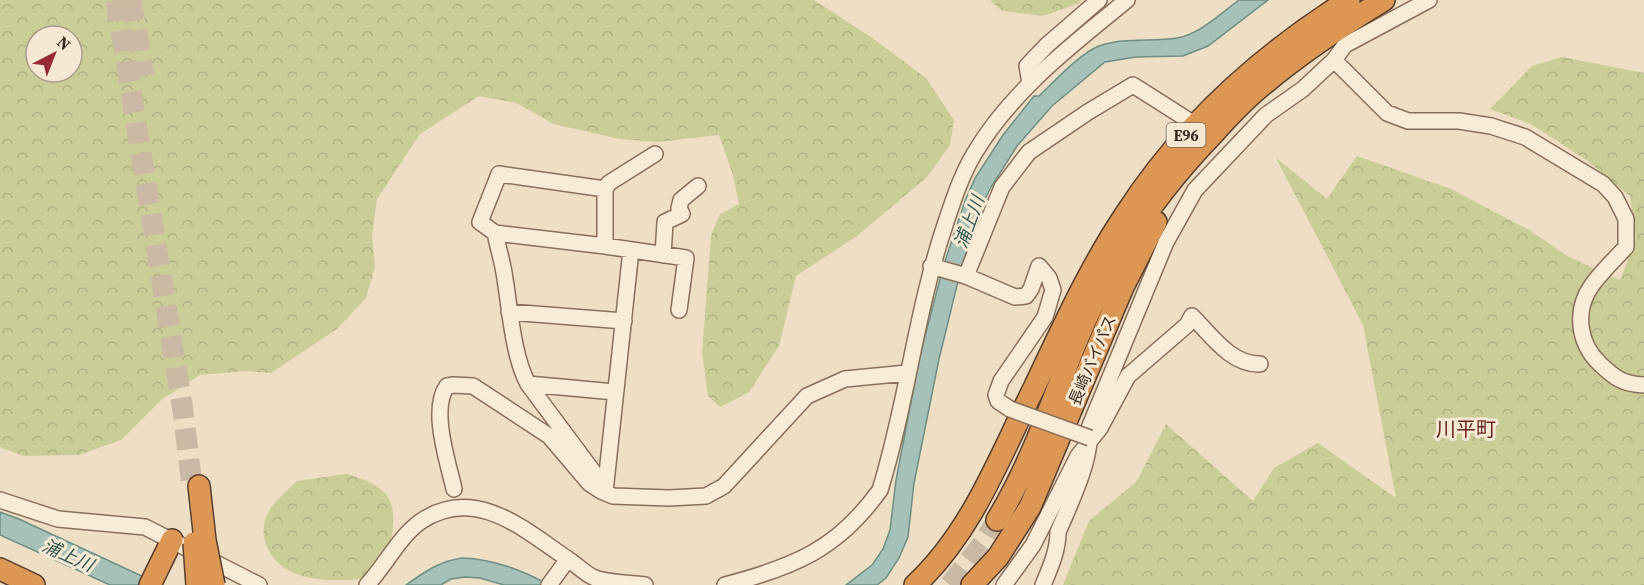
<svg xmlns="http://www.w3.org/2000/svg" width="1644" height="585" font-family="'Source Serif 4','Noto Sans JP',serif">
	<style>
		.forest { fill: url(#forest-crowns); fill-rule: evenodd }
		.water { fill: #a6c1b7; stroke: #6d9084; stroke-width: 1.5 }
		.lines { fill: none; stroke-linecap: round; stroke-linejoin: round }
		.highway-tunnel { stroke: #cabaa3; stroke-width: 21; stroke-dasharray: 21 10; stroke-linecap: butt }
		.minor-casing { stroke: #896f5a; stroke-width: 18 }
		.highway-casing { stroke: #573e2f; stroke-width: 24 }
		.minor { stroke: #f9ecd7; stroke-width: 15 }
		.highway { stroke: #dd9755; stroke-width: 21 }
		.minor-bridge-casing { stroke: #896f5a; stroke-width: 18; stroke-linecap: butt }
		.highway-bridge-casing { stroke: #573e2f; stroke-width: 24; stroke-linecap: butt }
		.minor-bridge { stroke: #f9ecd7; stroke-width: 15 }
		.highway-bridge { stroke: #dd9755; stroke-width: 21 }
		.labels { text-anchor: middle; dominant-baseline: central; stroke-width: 6; stroke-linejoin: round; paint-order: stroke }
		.shield { fill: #f6e9d4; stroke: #726355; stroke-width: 1.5 }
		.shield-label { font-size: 15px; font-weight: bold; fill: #39291e }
		.street-label { font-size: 16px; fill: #39291e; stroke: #f6e9d4 }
		.water-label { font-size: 18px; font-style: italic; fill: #2e5953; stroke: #f6e9d4 }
		.quarter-label { font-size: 20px; fill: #66271e; stroke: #f6e9d4 }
	</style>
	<defs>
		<pattern id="forest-crowns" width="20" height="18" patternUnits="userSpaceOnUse" patternTransform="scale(1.5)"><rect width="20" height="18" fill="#cbcd98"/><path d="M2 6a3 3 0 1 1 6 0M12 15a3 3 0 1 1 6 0" fill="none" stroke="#afb083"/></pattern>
	</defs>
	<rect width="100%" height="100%" fill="#eedec4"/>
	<path class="forest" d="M0 0H814L871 37 926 78 954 120 950 145 927 177 857 236 796 276 779 346 749 392 720 407 708 396 702 353 711 236 719 215 739 204 733 175 719 135 657 142 619 139 554 124 516 103 479 96 420 134 377 199 372 236 375 267 366 298 337 329 271 373 245 371 200 375 161 400 121 440 79 455 24 456 0 447ZM36 36H72V72H36Z
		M990 0H1081L1080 3 1043 16 1002 11Z
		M1562 57 1644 73V585H1063L1089 521 1137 481 1166 424 1253 501 1274 468 1318 443 1396 498 1363 325 1276 158 1327 199 1357 156 1451 189 1529 230 1569 257 1620 280 1636 240 1630 196 1586 160 1531 124 1490 109 1532 66Z
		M346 474C368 480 393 489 393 515 394 534 390 547 380 562 377 566 375 571 372 574 364 580 350 580 341 580 310 581 276 575 265 542 263 535 263 522 267 515 273 502 287 491 297 481Z"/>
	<path class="water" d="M1239 0H1268L1208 46 1183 56 1136 57 1105 62 1052 106 1017 146 991 187 981 207 961 269 939 359 914 483 908 537 899 558 886 578 877 585H846L872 565 883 549 890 530 896 480 920 355 944 264 965 201 975 178 1003 135 1034 96H1039C1055 81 1079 54 1099 46 1125 37 1151 42 1177 38 1200 34 1220 14 1239 0Z
		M0 512 19 519 161 585H110L0 535Z
		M462 558C493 559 522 570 549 585H504L480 578 465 577 451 579 441 585H406C424 572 440 561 462 558Z"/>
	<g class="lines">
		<path class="highway-tunnel" d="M116 0 183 411 192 486
			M131 0 144 76
			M950 585 984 542 997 520"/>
		<g class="minor-casing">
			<path id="minor" d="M1334 60 1387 113 1408 121H1459L1491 126 1525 137 1603 184 1615 197 1626 219V247C1615 259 1602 271 1592 285 1574 310 1578 343 1600 364 1615 378 1622 384 1644 385
				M1030 83 1027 66 1047 45 1099 0
				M605 189 609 183 655 154
				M495 233C498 248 503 263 505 279 510 310 513 356 528 384L595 474 601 491 613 496 669 498 706 496 724 486 807 396 845 379 907 373
				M605 246V189L499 174 480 222 495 233 605 246 686 258 679 310
				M663 255 665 222 682 214 679 208 681 200 698 186
				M931 266 966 276 1015 297 1026 296 1031 289 1039 266 1049 278 1053 290 1045 317 1001 381 996 395 998 401 1010 409
				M966 276 1002 187 1029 152 1088 112 1133 85 1188 120
				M509 312 624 321
				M528 384 615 392
				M454 489C448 462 430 409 447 386L454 385 473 386 549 436 589 483 601 491
				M605 492 631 250
				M0 500 58 519 145 527 259 585
				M367 585C385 566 399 537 420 522 476 483 527 532 572 562 579 567 587 575 595 578 608 583 630 583 645 585
				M549 585 568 559
				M725 585C794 567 838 549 880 490 907 403 916 311 945 225 953 201 961 176 974 154 1011 91 1072 45 1127 0
				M1004 585 1033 545 1078 456 1100 428 1128 376 1187 325 1192 316C1211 335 1231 365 1260 364
				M1043 585C1050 568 1058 551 1058 532 1070 504 1093 457 1089 428L1166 242 1195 190 1266 115 1303 89 1334 60 1345 45 1429 0"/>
		</g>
		<g class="highway-casing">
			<path id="highway" d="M199 486 205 540
				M997 520C1035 458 1056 387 1085 321 1116 251 1160 189 1213 134 1229 116 1246 98 1265 83 1302 52 1343 25 1384 0
				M0 569 34 585
				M150 585 172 540
				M915 585C972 532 1000 456 1034 388 1062 329 1089 269 1125 215 1183 125 1260 56 1349 0
				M972 585 998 557 1030 507 1123 287 1156 222"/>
		</g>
		<use href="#minor" class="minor"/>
		<use href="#highway" class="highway"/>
		<g class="minor-bridge-casing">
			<path id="minor-bridge" d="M1010 409 1090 438"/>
		</g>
		<g class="highway-bridge-casing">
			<path id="highway-bridge" d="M205 540 214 585
				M194 543 197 585"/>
		</g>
		<use href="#minor-bridge" class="minor-bridge"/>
		<use href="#highway-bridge" class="highway-bridge"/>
	</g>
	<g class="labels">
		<rect class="shield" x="1166.5" y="123" width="39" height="24" rx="4.5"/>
		<g class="shield-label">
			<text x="1186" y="135">E96</text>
		</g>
		<g class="street-label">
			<text transform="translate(1092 360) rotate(-67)">長崎バイパス</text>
		</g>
		<g class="water-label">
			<text transform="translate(969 222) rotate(-70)">浦上川</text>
			<text transform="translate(68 555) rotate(24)">浦上川</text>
		</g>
		<g class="quarter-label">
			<text x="1466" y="429">川平町</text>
		</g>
	</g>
	<g transform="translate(54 54) rotate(42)"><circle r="28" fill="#f6e9d4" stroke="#aa9c8b" stroke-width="1.5"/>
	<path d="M0-4.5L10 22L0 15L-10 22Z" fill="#982a34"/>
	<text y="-9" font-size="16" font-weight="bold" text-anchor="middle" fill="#39291e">N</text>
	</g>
</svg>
